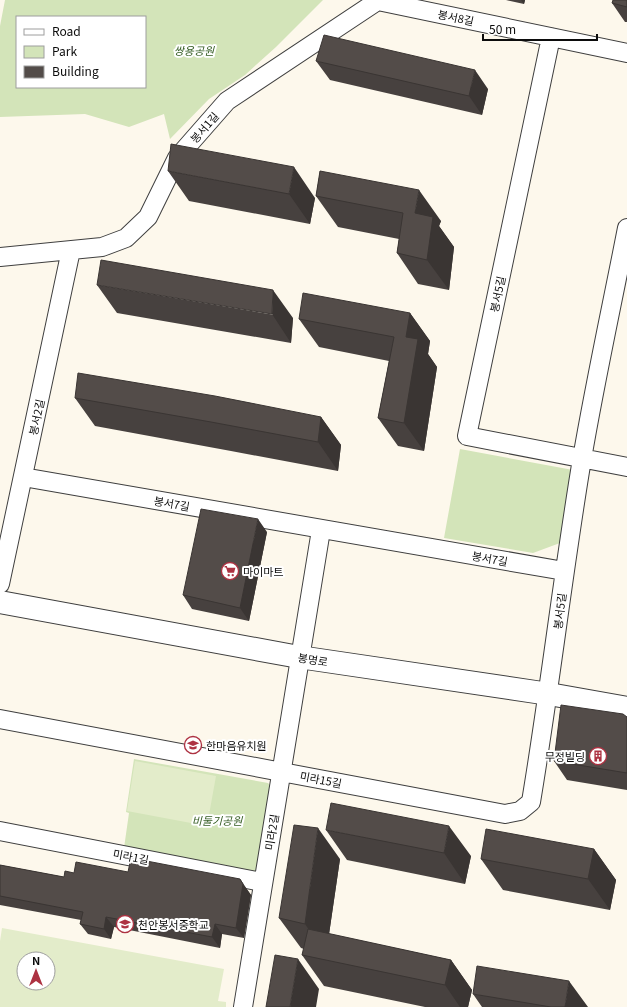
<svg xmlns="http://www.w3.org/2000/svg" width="627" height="1007" font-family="Georgia,'Noto Sans KR',serif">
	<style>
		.green { fill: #d3e4b9; fill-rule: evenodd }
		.pitch { fill: #e3ecca; fill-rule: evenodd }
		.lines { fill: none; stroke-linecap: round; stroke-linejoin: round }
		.minor-casing { stroke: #3f3f3f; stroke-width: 20 }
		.tertiary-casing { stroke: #3f3f3f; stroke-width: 24 }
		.minor { stroke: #fff; stroke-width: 18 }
		.tertiary { stroke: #fff; stroke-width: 22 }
		.wall { fill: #47413f }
		.shaded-wall { fill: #3a3533 }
		.building { fill: #534c49; stroke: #3a3533 }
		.labels { text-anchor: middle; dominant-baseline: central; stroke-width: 4; stroke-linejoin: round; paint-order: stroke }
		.street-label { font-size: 11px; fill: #0c0c0c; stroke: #fff }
		.park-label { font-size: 11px; font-style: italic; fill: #345c23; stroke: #fff }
		.poi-label { font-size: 11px; fill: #0c0c0c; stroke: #fff; text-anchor: start }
	</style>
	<rect width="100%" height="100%" fill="#fdf8ec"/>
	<path class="green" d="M5 0H323L276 47 245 75 209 99 170 139 164 114 129 127 85 114 0 117V26ZM17 17H145V87H17Z
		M460 449 573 470 560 543 533 553 444 538Z
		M134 759 268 783 274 790 260 867 252 873 124 848 129 813 126 812Z"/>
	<path class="pitch" d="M135 761 216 776 207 826 127 811Z
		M2 928 224 969 218 1001 226 1002V1007H0V941ZM24 959H48V983H24Z"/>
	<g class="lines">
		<g class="minor-casing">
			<path id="minor" d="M378 1 627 53
				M551 37 467 436 627 467
				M0 257 102 247 126 238 148 217 177 158 227 101 379 0
				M23 477 564 571
				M0 584 71 250
				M0 719 505 814 520 811 531 802C550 688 563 573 582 459 595 382 612 305 627 228
				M0 831 262 882
				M243 1007 321 530"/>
		</g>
		<g class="tertiary-casing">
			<path id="tertiary" d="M0 602 299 657 549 694 627 708"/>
		</g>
		<use href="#minor" class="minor"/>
		<use href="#tertiary" class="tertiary"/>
	</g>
	<path class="wall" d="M506 0H525L524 4Z
		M627 0V22H625L612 3Z
		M316 61 488 89 482 115 330 80Z
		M168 171 315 198 310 224 189 201Z
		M320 171 441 221 439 226 454 247 449 290 418 284 397 253 399 239 338 227 316 196Z
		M97 285 293 318 291 343 117 313Z
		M410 313 430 341 428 354 437 367 424 451 398 446 378 418 389 361 319 347 299 319Z
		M75 398 321 417 341 445 338 471 231 451 95 426Z
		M267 532 249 621 192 609 183 595Z
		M627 717V790L567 780 554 761Z
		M326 830 471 856 465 884 347 860Z
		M594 849 616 880 610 910 503 890 481 859Z
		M340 859 329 934 451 960 472 990 468 1007H425L324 986 302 955 304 949 301 948 279 918Z
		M0 865 64 877 74 873 128 872 240 879 251 895 244 938 222 934 220 948 114 927 111 939 88 934 80 924 81 920 0 905Z
		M473 994 588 1007H482Z"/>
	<path class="shaded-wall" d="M521 0H525L524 4Z
		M475 70 488 89 482 115 469 96Z
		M294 167 315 198 310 224 289 194Z
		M419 190 441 221 439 226 454 247 449 290 427 260 415 213Z
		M273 290 293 318 291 343 272 314Z
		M410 313 430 341 428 354 437 367 424 451 404 423 406 337Z
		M321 417 341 445 338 471 318 442Z
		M258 519 267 532 249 621 240 608Z
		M449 826 471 856 465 884 444 853Z
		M318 828 340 859 326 955 305 924Z
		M594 849 616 880 610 910 588 879Z
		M243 884 251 895 244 938 236 928Z
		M106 917 114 927 111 939 104 929Z
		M215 924 222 934 220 948 212 937Z
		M298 959 319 989 316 1007H290Z
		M451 960 472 990 468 1007H460L445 985Z
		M569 981 588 1007H565Z"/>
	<path class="building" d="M613 0H627V7L612 3Z
		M324 35 475 70 469 96 316 61Z
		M171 144 294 167 289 194 168 171Z
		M320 171 419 190 415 213 433 217 427 260 397 253 403 213 316 196Z
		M101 260 273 290 272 314 97 285Z
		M303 293 410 313 406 337 418 339 404 423 378 418 394 337 299 319Z
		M78 373 215 396 321 417 318 442 211 422 75 398Z
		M201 509 258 519 240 608 183 595Z
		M561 705 623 714 627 717V773L554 761Z
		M331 803 449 826 444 853 326 830Z
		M294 825 318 828 305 924 279 918Z
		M486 829 594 849 588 879 481 859Z
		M131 858 240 879 243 884 236 928 215 924 212 937 106 917 104 929 80 924 83 912 0 896V865L64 877 65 871 74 873 76 862 128 872Z
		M308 929 451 960 445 985 302 955Z
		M275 955 298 959 290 1007H266Z
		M477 966 569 981 565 1007H551L473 994Z"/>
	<defs>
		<g id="supermarket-ring" transform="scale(0.9)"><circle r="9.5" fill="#fff" stroke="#ad3242" stroke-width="1.5"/><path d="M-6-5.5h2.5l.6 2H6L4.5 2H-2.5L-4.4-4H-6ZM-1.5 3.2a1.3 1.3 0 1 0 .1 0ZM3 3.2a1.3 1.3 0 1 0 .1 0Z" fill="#ad3242"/></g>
		<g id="school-ring" transform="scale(0.9)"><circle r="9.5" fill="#fff" stroke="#ad3242" stroke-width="1.5"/><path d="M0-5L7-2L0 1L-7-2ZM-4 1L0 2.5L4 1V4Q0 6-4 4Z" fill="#ad3242"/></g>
		<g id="building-ring" transform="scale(0.9)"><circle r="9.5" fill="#fff" stroke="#ad3242" stroke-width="1.5"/><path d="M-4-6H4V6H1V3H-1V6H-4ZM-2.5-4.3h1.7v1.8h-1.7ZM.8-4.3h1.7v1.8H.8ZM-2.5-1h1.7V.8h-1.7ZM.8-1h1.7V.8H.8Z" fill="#ad3242"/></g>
	</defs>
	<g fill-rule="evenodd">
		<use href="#supermarket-ring" x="230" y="571"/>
		<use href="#school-ring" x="193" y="745"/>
		<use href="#building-ring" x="598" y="756"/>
		<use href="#school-ring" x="125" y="924"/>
	</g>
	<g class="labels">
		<g class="street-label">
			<text transform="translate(456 17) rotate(12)">봉서8길</text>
			<text transform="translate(204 127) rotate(-49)">봉서1길</text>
			<text transform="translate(497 294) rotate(-78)">봉서5길</text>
			<text transform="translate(36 417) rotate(-78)">봉서2길</text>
			<text transform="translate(172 503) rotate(10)">봉서7길</text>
			<text transform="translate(490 558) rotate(10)">봉서7길</text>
			<text transform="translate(559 611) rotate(-83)">봉서5길</text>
			<text transform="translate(313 659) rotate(9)">봉명로</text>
			<text transform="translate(321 779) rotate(11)">미라15길</text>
			<text transform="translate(271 832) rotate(-81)">미라2길</text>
			<text transform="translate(131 856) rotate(11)">미라1길</text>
		</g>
		<g class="park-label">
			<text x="194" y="50">쌍용공원</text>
			<text x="217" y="820">비둘기공원</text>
		</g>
		<g class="poi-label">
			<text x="243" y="571">마이마트</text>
			<text x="206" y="745">한마음유치원</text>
			<text x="585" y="756" text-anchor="end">무정빌딩</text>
			<text x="138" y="924">천안봉서중학교</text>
		</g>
	</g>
	<rect x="16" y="16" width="130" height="72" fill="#ffffff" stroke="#9e9e9e"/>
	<rect x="24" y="29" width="20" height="6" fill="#ffffff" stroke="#9e9e9e"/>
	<text x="52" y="36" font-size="12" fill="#0c0c0c">Road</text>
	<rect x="24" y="46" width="20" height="12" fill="#d3e4b9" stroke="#9e9e9e"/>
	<text x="52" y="56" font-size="12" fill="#0c0c0c">Park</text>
	<rect x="24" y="66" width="20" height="12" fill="#534c49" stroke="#9e9e9e"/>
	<text x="52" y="76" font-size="12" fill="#0c0c0c">Building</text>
	<g transform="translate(36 971)"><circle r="19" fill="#ffffff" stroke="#9e9e9e"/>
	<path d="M0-3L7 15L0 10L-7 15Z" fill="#ad3242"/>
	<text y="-6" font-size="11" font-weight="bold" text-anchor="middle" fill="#0c0c0c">N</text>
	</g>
	<path d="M483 34v6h114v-6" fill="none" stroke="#0c0c0c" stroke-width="2"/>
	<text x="489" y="34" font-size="12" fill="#0c0c0c" stroke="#ffffff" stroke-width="3" paint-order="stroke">50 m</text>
</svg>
